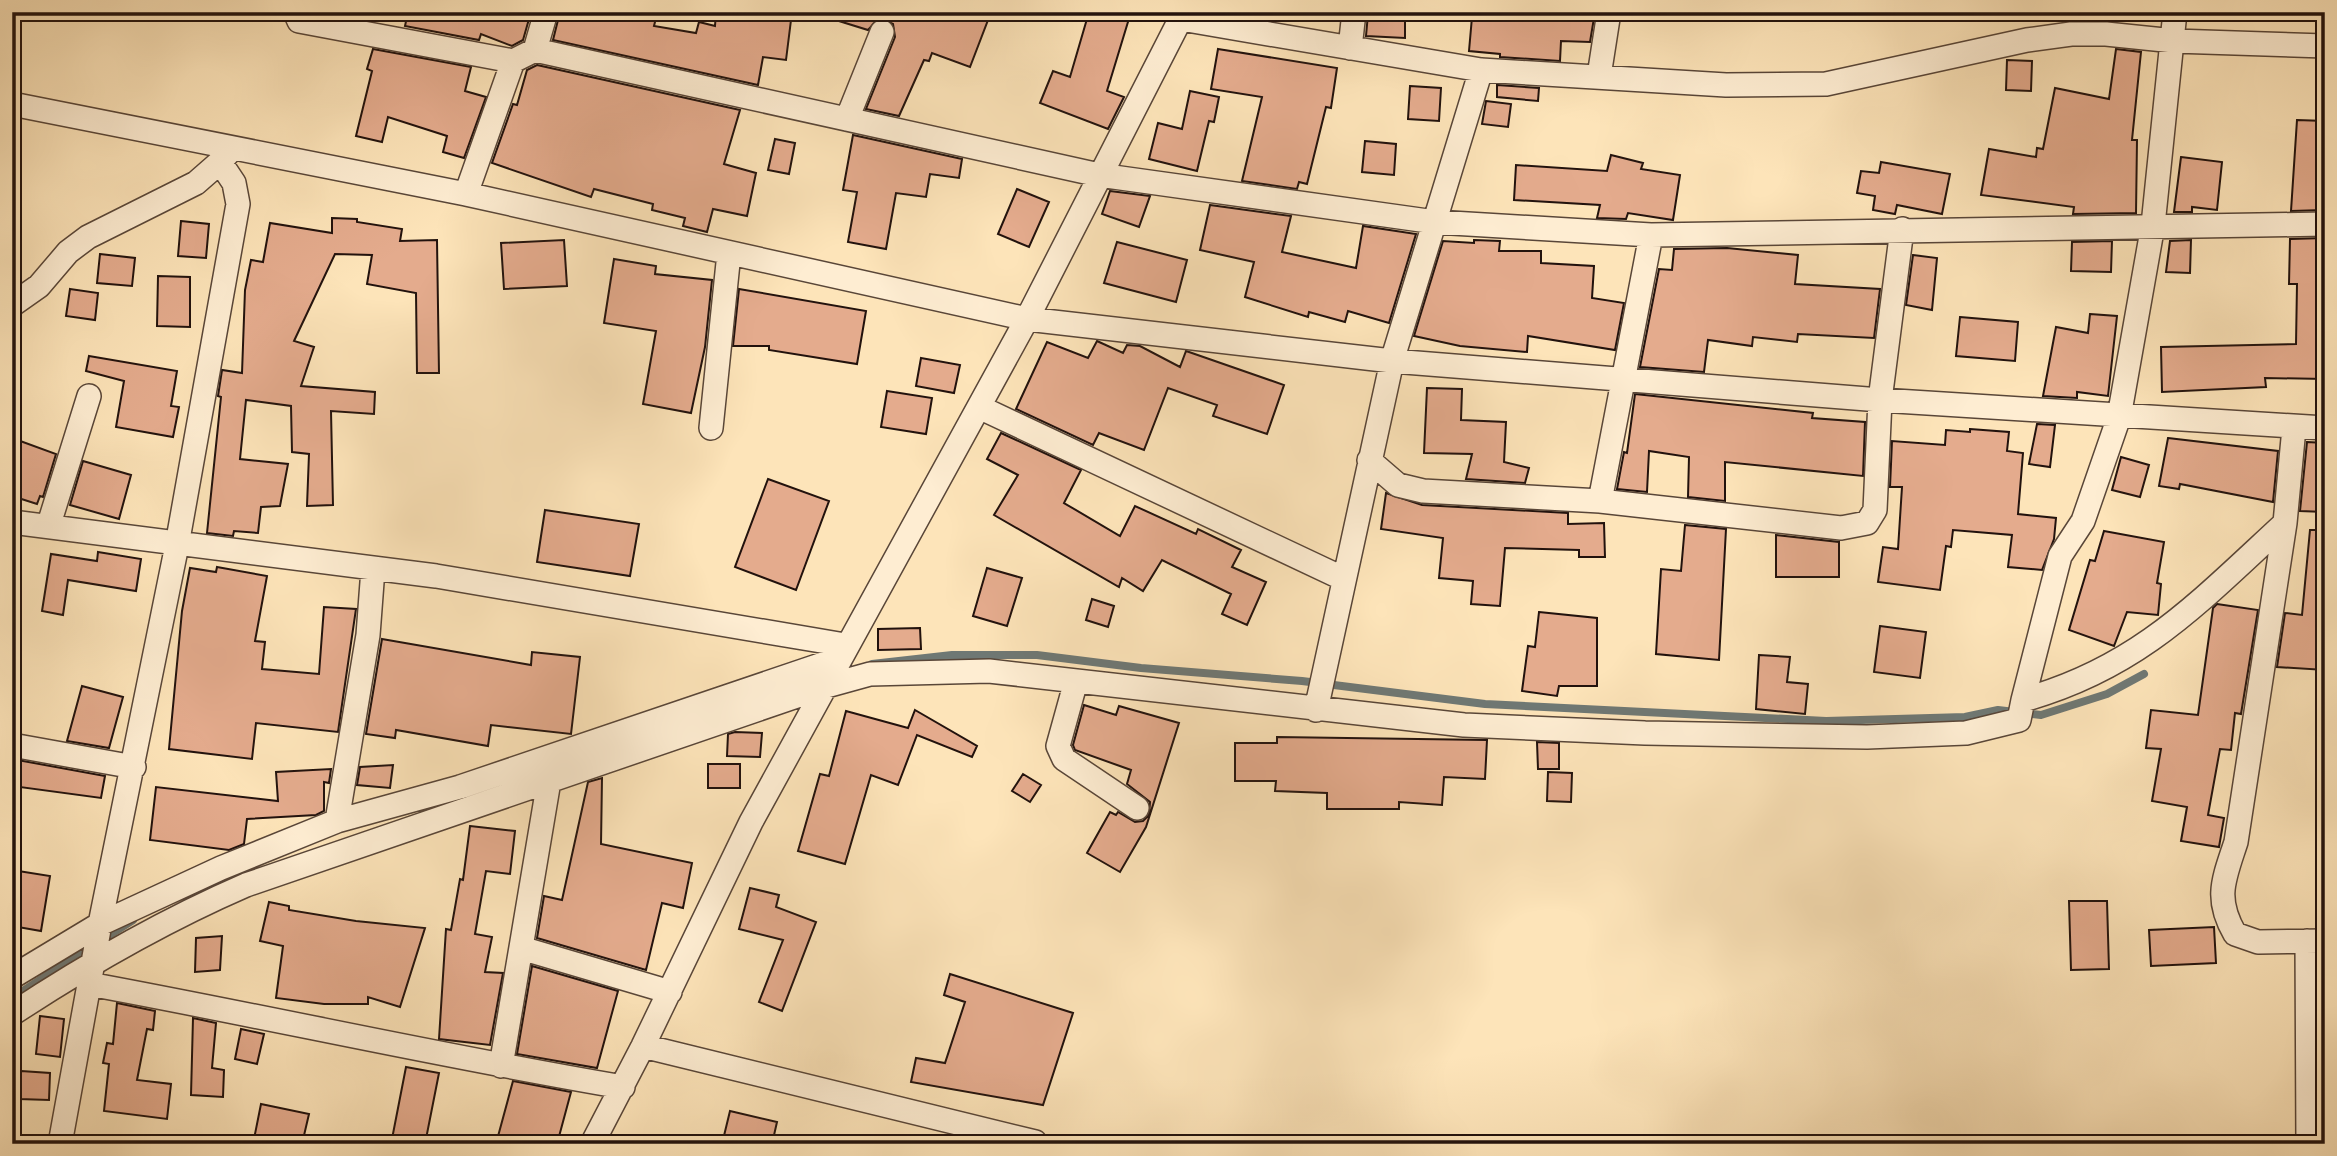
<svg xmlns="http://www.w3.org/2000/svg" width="2337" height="1156" font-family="'IM FELL DW Pica',serif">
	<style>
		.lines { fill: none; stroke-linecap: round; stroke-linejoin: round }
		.stream { stroke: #6f7874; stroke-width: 8 }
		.building { fill: #e4ab8d; stroke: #22120d; stroke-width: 2 }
		.street-casing { stroke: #594638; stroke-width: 26 }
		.street { stroke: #feedd2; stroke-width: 23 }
	</style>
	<rect width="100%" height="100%" fill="#fde4b9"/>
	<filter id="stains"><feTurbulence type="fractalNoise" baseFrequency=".00286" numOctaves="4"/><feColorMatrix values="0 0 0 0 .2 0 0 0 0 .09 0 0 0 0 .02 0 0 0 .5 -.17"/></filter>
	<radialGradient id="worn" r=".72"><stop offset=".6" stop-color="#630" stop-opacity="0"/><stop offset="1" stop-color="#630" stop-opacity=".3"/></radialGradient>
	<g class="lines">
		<path class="stream" d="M872 664 952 655H1037L1141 668 1302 681 1485 704 1826 721 1965 717 1998 710 2041 715 2107 694 2144 674
			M202 888 246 874
			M103 939 133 920
			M12 998 92 946"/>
	</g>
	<path class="building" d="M408 12H531L523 40 512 46 481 34 479 40 405 26Z
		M560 12H633L656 18 654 26 696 33 699 22 715 26 716 12H792L786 60 763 57 758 85 553 40Z
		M827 12H968L988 20 970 67 932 53 929 61 924 60 899 116 866 109 895 37 893 24 879 18 868 30 826 17Z
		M1089 12H1131L1107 91 1124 97 1108 129 1040 103 1053 71 1070 77Z
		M1525 12H1595L1590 42 1561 41 1560 61 1500 57V54L1469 51 1472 17 1525 21Z
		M1368 14H1405V38L1366 36Z
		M373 49 471 67 465 91 486 97 464 158 443 152 447 136 388 117 382 142 356 136 372 71 367 69Z
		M1218 49 1337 68 1331 108 1326 107 1307 184 1299 182 1297 189 1242 181 1262 97 1211 89Z
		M2116 49 2141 52 2132 140H2137L2136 213 2073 214 2074 207 1981 195 1989 149 2036 157 2037 148 2043 149 2055 88 2109 99Z
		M2007 60 2032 61 2031 91 2006 90Z
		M537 65 740 110 724 164 756 173 747 216 713 209 707 232 683 226 685 218 652 210 653 204 594 189 591 197 492 163 513 104 517 105 527 70Z
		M1497 85 1539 88 1538 101 1497 97Z
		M1410 86 1441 88 1439 121 1408 119Z
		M1190 91 1219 97 1214 122 1209 121 1197 171 1149 159 1158 123 1182 129Z
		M1486 101 1511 104 1508 127 1482 124Z
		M2297 120 2325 121 2324 210 2291 211Z
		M853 135 962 159 959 178 930 174 926 197 896 193 886 249 848 242 857 192 843 190Z
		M775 139 795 143 789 174 768 170Z
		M1365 141 1396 144 1394 175 1362 172Z
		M1611 155 1643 163 1641 169 1680 175 1673 220 1628 213 1626 219 1597 218 1600 205 1514 200 1516 165 1607 171Z
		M2181 157 2222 162 2217 210 2192 207V212H2174Z
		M1881 162 1950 174 1942 214 1897 205 1895 214 1873 210 1875 196 1857 193 1861 171 1879 173Z
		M1017 189 1049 202 1029 247 998 234Z
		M1110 191 1150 196 1139 227 1102 214Z
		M1210 205 1291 216 1282 252 1356 268 1363 226 1416 234 1389 323 1348 311 1345 322 1309 312 1308 317 1245 297 1254 262 1200 250Z
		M332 218 357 219V222L402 229 400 241 437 240 439 373H417L416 293 367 284 372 255 335 254 294 341 314 347 301 386 375 392 374 414 331 411 333 505 307 506 309 454 292 452 291 406 246 400 240 459 288 464 280 506 261 507 258 533 234 531 233 536 207 533 221 397 218 396 222 370 242 373 245 290 251 260 263 262 270 223 332 233Z
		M181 221 209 224 206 258 178 256Z
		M2325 238V379L2265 378 2266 387 2162 392 2161 347 2296 344 2297 284H2289L2290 239Z
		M564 240 567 286 504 289 501 243Z
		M1474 240 1500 241 1499 251H1541V263L1594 266 1592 298 1624 303 1615 350 1528 336 1527 352 1460 346 1414 336 1443 241 1474 243Z
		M2191 240 2190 273 2166 272 2170 241Z
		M2112 241 2111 272 2071 271 2072 242Z
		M1117 242 1187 260 1176 302 1104 283Z
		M1727 248 1798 255 1795 284 1880 289 1874 338 1798 334 1797 342 1753 337 1752 346 1708 340 1704 372 1640 367 1659 269 1672 270 1674 249Z
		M100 254 135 258 132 286 97 283Z
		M1913 255 1937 258 1932 310 1906 305Z
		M614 259 656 266 655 274 712 280 705 347 691 413 643 404 656 331 604 323Z
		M158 276 190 277V327L157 326Z
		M70 289 98 293 95 320 66 316Z
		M739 289 866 311 857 364 769 350V346H733Z
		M2090 314 2117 316 2108 396 2077 392V398L2043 396 2056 327 2088 333Z
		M1960 317 2018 322 2015 361 1956 356Z
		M1097 341 1123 353 1127 345 1140 346 1180 367 1186 351 1189 352 1284 385 1267 434 1213 416 1217 405 1168 388 1144 450 1099 433 1093 445 1016 409 1047 342 1088 358Z
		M89 356 177 371 171 406 179 407 173 437 116 427 124 381 86 371Z
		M921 358 960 365 954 393 916 386Z
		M1427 388 1462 389 1461 420 1506 422 1504 462 1529 468 1525 483 1466 479 1472 454 1424 453Z
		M887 391 932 398 926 434 881 427Z
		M1635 394 1813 413 1812 418 1865 422 1863 476 1725 462V501L1688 497 1689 457 1649 451 1647 492 1617 489 1624 452 1627 453Z
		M2037 424 2055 425 2050 467 2029 464Z
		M1970 429 2009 432 2007 451 2023 453 2018 514 2056 518 2054 539 2042 570 2008 567 2012 535 1953 530 1951 547 1946 546 1940 590 1878 582 1883 547 1898 549 1902 487H1890L1892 441 1945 445 1946 430 1970 432Z
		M1001 433 1081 470 1064 503 1120 536 1135 506 1196 534 1198 529 1241 550 1232 567 1266 582 1247 625 1222 614 1231 594 1162 560 1143 591 1122 578 1119 587 994 515 1018 475 987 459Z
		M12 438 56 454 43 497 40 496 37 504 12 496Z
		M2168 438 2278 451 2273 502 2180 484 2179 489 2159 486Z
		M2307 442 2325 443V512L2300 511Z
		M2121 457 2149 465 2140 497 2112 490Z
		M83 461 131 475 119 519 70 505Z
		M768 479 829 501 796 590 735 567Z
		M1386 493 1422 505 1568 513V524L1604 523 1605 557H1579V550L1505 548 1500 606 1471 604 1473 581 1439 578 1443 538 1381 529Z
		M545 510 639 524 630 576 537 562Z
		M1685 525 1726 529 1719 660 1656 654 1661 569 1681 571Z
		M2310 530H2325V670L2277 667 2285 613 2302 615Z
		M2104 531 2164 542 2157 583 2161 584 2158 615 2127 612 2114 646 2069 630 2090 560 2095 561Z
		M1776 535 1839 542V577H1776Z
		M98 552 141 559 136 591 68 580 63 615 42 611 51 554 97 561Z
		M217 567 267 576 255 641 265 642 262 669 319 674 324 607 356 609 338 732 256 723 252 759 169 749 182 611 190 568 216 572Z
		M987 568 1022 578 1007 626 973 616Z
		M1092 599 1114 606 1108 627 1086 620Z
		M2217 604 2258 610 2241 714 2235 713 2231 750 2220 749 2208 815 2224 818 2219 847 2181 841 2187 807 2152 801 2161 749 2146 748 2151 710 2198 715 2213 608Z
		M1539 612 1597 618V686H1559L1557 696 1522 691 1528 646 1535 647Z
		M1880 626 1926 632 1920 678 1874 672Z
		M920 628 921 649 878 650V629Z
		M382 639 531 665 532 652 580 657 571 734 491 725 488 746 396 730 395 738 366 734Z
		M1759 655 1790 657 1787 682 1808 684 1805 714 1756 709Z
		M82 686 123 697 109 748 67 741Z
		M1084 705 1116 715 1119 706 1179 723 1146 827 1120 872 1087 853 1110 812 1116 815 1118 812 1135 822 1143 821 1149 815 1150 802 1127 784 1131 770 1075 750 1073 745Z
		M915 710 977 746 972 757 917 735 898 785 871 775 845 864 798 851 820 774 829 776 846 711 908 728Z
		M735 732 762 733 760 757 727 756 728 734Z
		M1277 737 1487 740 1485 779 1444 777 1442 805 1399 802V809H1327V793L1275 791 1276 781H1235V743H1277Z
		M1537 742 1559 743V769H1538Z
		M12 759 105 776 101 798 12 786Z
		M708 764H740V788H708Z
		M393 765 390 788 357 785 360 767Z
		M331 769 329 783 324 782V811L316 815 247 819 244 844 229 850 150 840 156 787 278 801 276 772Z
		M1548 772 1572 773 1571 802 1547 801Z
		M1023 774 1041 785 1030 802 1012 791Z
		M602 778 601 844 692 863 683 908 662 903 646 970 537 938 544 896 562 900 588 782Z
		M470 826 515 831 510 874 486 871 475 934 492 937 485 972 503 973 490 1045 439 1039 446 929 451 930 460 879 463 880Z
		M12 870 50 876 41 931 12 926Z
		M750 888 779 895 776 907 816 922 782 1011 759 1002 783 940 739 929Z
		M2069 901H2107L2109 969 2071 970Z
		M269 902 289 906V910L356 921 425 928 400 1007 368 997V1004H324L276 998 283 946 260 941Z
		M2214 927 2216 963 2151 966 2149 930Z
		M222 936 220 970 195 972 196 938Z
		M532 966 618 991 597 1068 517 1054Z
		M950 974 1073 1013 1043 1105 911 1082 916 1058 945 1063 965 1002 944 995Z
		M117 1003 155 1011 153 1030 147 1029 137 1080 171 1084 167 1119 104 1111 109 1064 103 1063 107 1043 113 1044Z
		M40 1016 64 1019 60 1057 36 1054Z
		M193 1018 216 1023 212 1068 224 1070 223 1097 191 1095Z
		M241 1029 264 1034 257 1064 235 1059Z
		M406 1067 439 1073 425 1144H391Z
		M21 1071 50 1073 49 1100 19 1099Z
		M513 1081 571 1092 557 1144H512L497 1140Z
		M261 1104 309 1114 302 1144H253Z
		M730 1111 777 1122 772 1144H722Z"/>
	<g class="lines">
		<g class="street-casing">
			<path id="street" d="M295 12 299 21 513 61
				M1181 19 1481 70 1726 85 1826 84 2027 40 2071 34H2106L2174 41 2325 46
				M1350 48 1354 12
				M535 50 1099 175 1435 222 1651 235 2325 224
				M1599 76 1609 12
				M12 104 466 194 1027 319 1392 361 1880 400 2325 428
				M847 119 882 32
				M466 194 513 61 535 50 546 12
				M12 305 39 286 68 252 88 237 196 183 220 162
				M979 407 1342 578
				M711 428 729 253
				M2294 428 2285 523 2236 842C2224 879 2214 898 2235 934L2258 942 2325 941
				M1369 460 1398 485 1423 491 1600 501 1651 235
				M1600 501 1841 528 1867 523 1875 510 1880 400 1902 229
				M12 522 436 576 845 645
				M49 524 89 396
				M1076 681 1058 746 1064 759 1137 808
				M2023 700 2060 556 2083 521 2119 417 2153 225 2175 12
				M1316 710 1392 361 1481 70
				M12 745 134 767
				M337 821 368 635 373 569
				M2307 941 2308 1144
				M521 948 670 992
				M12 977 100 924 221 868 337 821 460 787 838 659
				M89 984C268 1017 445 1057 623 1087
				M12 1014C88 964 163 921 246 885L823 687 870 674 989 671 1464 725 1645 733 1867 737 1966 733 2019 720 2023 700C2139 668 2199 602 2285 523
				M643 1046 1035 1142
				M501 1066 549 781
				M60 1144 100 924 177 545 238 204 234 183 220 162 231 150
				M592 1144 643 1046 751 822 1027 319 1184 12"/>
		</g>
		<use href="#street" class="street"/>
	</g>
	<rect width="2337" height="1156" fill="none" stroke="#fde4b9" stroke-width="42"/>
	<rect x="14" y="14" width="2309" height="1128" fill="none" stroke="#22120d" stroke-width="3.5"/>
	<rect x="21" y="21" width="2295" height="1114" fill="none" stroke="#22120d" stroke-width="2"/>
	<rect width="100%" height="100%" filter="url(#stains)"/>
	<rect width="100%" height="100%" fill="url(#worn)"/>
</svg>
